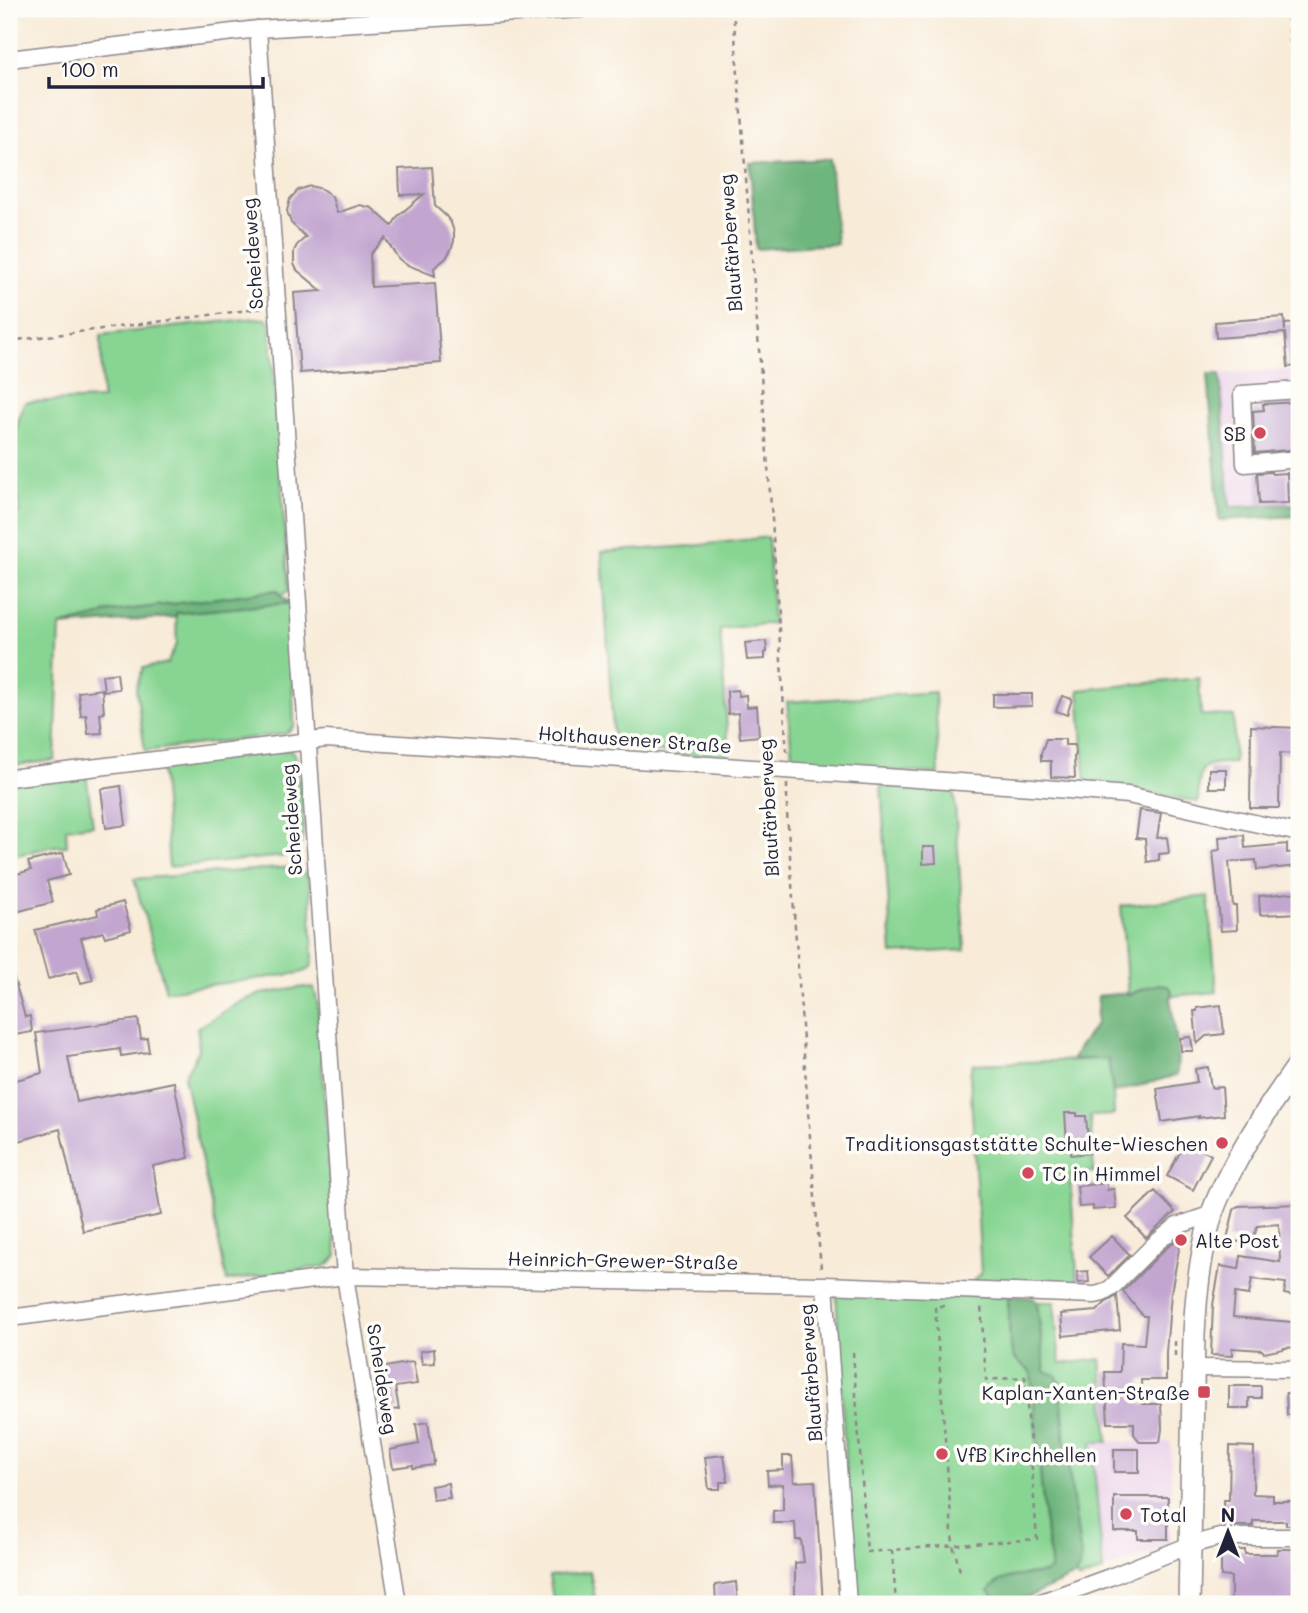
<svg xmlns="http://www.w3.org/2000/svg" width="1308" height="1613" font-family="Mali,sans-serif">
	<style>
		.built { fill: #ecd1ea }
		.green { fill: #88d593; stroke: #557c67; stroke-width: 2 }
		.forest { fill: #6eb67d; stroke: #486c5c; stroke-width: 2 }
		.building { fill: #c2a6d0 }
		.lines { fill: none; stroke-linecap: round; stroke-linejoin: round }
		.minor-casing { stroke: #8d868a; stroke-width: 19 }
		.major-casing { stroke: #8d868a; stroke-width: 24 }
		.path { stroke: #8d868a; stroke-width: 2.5; stroke-dasharray: 5 5; stroke-linecap: butt }
		.minor { stroke: #fff; stroke-width: 16 }
		.major { stroke: #fff; stroke-width: 21 }
		.poi-dot { fill: #d1495b; stroke: #fdfcf7; stroke-width: 2.5 }
		.labels { text-anchor: middle; dominant-baseline: central; stroke-width: 7; stroke-linejoin: round; paint-order: stroke }
		.street-label { font-size: 19px; fill: #22223b; stroke: #fdfcf7 }
		.poi-label { font-size: 19px; fill: #22223b; stroke: #fdfcf7; text-anchor: start }
	</style>
	<rect width="100%" height="100%" fill="#fdfcf7"/>
	<filter id="ink" filterUnits="userSpaceOnUse"><feTurbulence type="fractalNoise" baseFrequency=".0143" numOctaves="2"/><feDisplacementMap in="SourceGraphic" scale="14" xChannelSelector="R" yChannelSelector="G"/><feConvolveMatrix kernelMatrix="1 2 1 2 8 2 1 2 1" color-interpolation-filters="sRGB"/></filter>
	<filter id="wash" filterUnits="userSpaceOnUse"><feTurbulence type="fractalNoise" baseFrequency=".00686" numOctaves="4" result="noise"/><feDisplacementMap in="SourceGraphic" scale="28" xChannelSelector="R" yChannelSelector="G"/><feGaussianBlur stdDeviation="1.57" result="paint"/><feColorMatrix in="noise" values="0 0 0 0 0 0 0 0 0 0 0 0 0 0 0 0 0 1.4 0 .05"/><feComposite in="paint" operator="in"/></filter>
	<g filter="url(#wash)">
		<rect width="100%" height="100%" fill="#f8ebd8"/>
		<path class="built" d="M1299 369V504L1230 508 1220 374Z
			M1092 1442H1171L1170 1545 1103 1571Z"/>
		<path class="green" d="M256 318 265 319 270 322 289 592 284 593 281 596 278 590 104 613V615L60 626 55 760 9 766V513H19L15 449 18 421 25 402 102 399 101 335Z
			M768 537 773 623 720 629 729 758 614 748 602 552 692 546Z
			M290 603 294 726 287 733 276 735 145 751 136 688 143 668 167 663 177 644 176 613Z
			M1199 678 1201 715 1234 716V763C1197 763 1200 767 1198 802L1141 791 1086 786 1079 690Z
			M935 692 939 774 808 764 798 762 792 754 787 702Z
			M291 750 296 757C300 787 309 821 299 850L286 856 169 867 161 764Z
			M86 773 93 825 66 828 67 846H54L9 857V783Z
			M881 785 954 791 965 950 892 954Z
			M293 867C304 870 307 875 310 886L313 961 310 969 300 973 166 991 134 879Z
			M1208 896 1217 992 1172 996V990L1145 988 1128 995 1121 906Z
			M304 987 314 988 318 1005 331 1200 337 1255C330 1266 323 1268 310 1268L227 1281 184 1076C195 1058 202 1051 197 1028L242 1001 261 994Z
			M1108 1059 1113 1093 1114 1115 1090 1116 1094 1172 1070 1175 1078 1288 972 1282 981 1274 970 1074 973 1064Z
			M836 1290 1008 1296 1010 1346 1014 1358 1031 1372 1046 1535 1051 1561 1050 1570 1045 1573C1027 1576 1000 1574 989 1591L997 1601 1006 1604H853Z
			M1037 1302H1054L1060 1364 1101 1359 1108 1442H1092L1103 1571 1079 1580 1075 1576 1079 1568 1060 1384 1045 1372Z
			M590 1571 596 1604H554L549 1576Z"/>
		<path class="forest" d="M830 159 837 244 756 249 750 163Z
			M1208 374H1220L1230 507 1299 504V516L1219 520Z
			M278 590 281 596 290 603 176 613V617L60 626 103 615 104 613Z
			M1159 984 1170 987 1172 996 1170 997 1178 1051 1177 1075 1113 1093 1108 1059H1073L1079 1047 1096 1024 1098 996 1128 993 1129 995 1145 988Z
			M1008 1296 1033 1298 1037 1302 1045 1371 1056 1375 1060 1384 1065 1443 1081 1557 1079 1568 1075 1576C1060 1582 1020 1603 1007 1603 998 1603 994 1597 989 1591 1000 1574 1026 1576 1045 1573L1050 1570 1051 1561 1046 1536 1031 1372 1014 1358 1010 1346Z"/>
		<g id="blocks">
			<path class="building" d="M432 167 435 206 446 216 451 223 454 232V241L451 250 446 258 434 268 435 276 405 264 398 258 385 238 370 254 371 287 435 283 441 363 300 373 294 293 322 291 297 270 294 264V251L297 245 306 237 291 223 287 211 290 199 298 190 310 186 322 189 332 197 337 213 360 205 372 208 392 226 398 216 424 194 400 195 399 169Z
				M1284 317 1285 331V324L1299 323V366L1288 367 1285 333 1216 338 1215 322Z
				M1299 402V449L1255 453 1253 411 1264 410 1263 404Z
				M1271 472 1272 474 1287 473 1288 503 1259 504 1257 473Z
				M766 641 767 652H765V659L747 660 745 643Z
				M117 673 119 689 104 691 102 675Z
				M102 689 104 713 100 714 102 733 88 734 86 715 81 716 78 692Z
				M738 690 739 696 746 695 747 707 757 706 759 736 740 738 738 713 728 714 727 691Z
				M993 694H1032V706L993 707Z
				M1062 696 1072 699 1067 715 1056 711Z
				M1251 726 1299 728V754L1280 753 1279 808H1250Z
				M1046 739H1065V745H1075L1076 755 1074 757 1075 778 1051 777V761H1041V754Z
				M1209 769H1226V788H1209Z
				M121 786 126 825 106 828 101 789Z
				M1140 810 1161 813 1157 838 1167 837 1169 853 1159 854V860L1147 862 1145 839 1136 838Z
				M1244 835 1245 848 1287 844V853L1298 852 1299 866 1257 870 1256 860 1229 862 1233 906H1236L1237 930 1221 931 1213 851 1220 850 1219 837Z
				M923 847H935L936 863 923 864Z
				M63 853 69 875 47 881 53 902 9 914V876L31 870 28 862Z
				M1299 892V913L1260 915 1259 896Z
				M123 902 131 930 105 937 103 932 81 938 93 980 81 983 77 971 48 979 35 930 98 915 97 909Z
				M9 971H12L25 1017 30 1016 32 1032 9 1036Z
				M1221 1005 1224 1034 1206 1036 1197 1044 1194 1011H1197V1008Z
				M138 1019 141 1039 147 1038 149 1052 121 1056 120 1049 68 1057 77 1102 174 1082 189 1158 153 1166 161 1215 83 1231 60 1129 9 1144V1082L42 1073 36 1033Z
				M1191 1037 1193 1051H1181L1180 1038Z
				M1208 1067 1211 1088 1222 1087 1224 1115 1198 1118 1199 1116 1162 1122 1157 1089 1197 1082 1195 1069Z
				M1065 1113H1077V1116H1086L1089 1153 1071 1155 1070 1144H1067Z
				M1186 1141 1211 1155 1193 1190 1167 1176Z
				M1107 1183V1190L1114 1189 1116 1208 1093 1210V1206L1079 1207 1077 1186Z
				M1155 1191 1175 1212 1146 1238 1127 1218Z
				M1299 1204V1297L1284 1294 1286 1283 1252 1279 1249 1295 1235 1293 1233 1317 1292 1322V1328H1299V1347L1284 1348V1349L1264 1353 1262 1350 1232 1348V1356L1211 1355 1213 1305 1220 1266 1239 1269 1241 1256 1280 1262 1279 1224 1257 1226 1252 1245 1227 1239 1234 1210 1238 1206Z
				M1112 1236 1130 1255 1108 1276 1089 1257Z
				M1180 1237 1181 1238 1171 1293 1166 1352V1380H1141L1142 1404H1161L1162 1429 1160 1442H1140L1134 1434V1423H1108L1105 1372H1120L1121 1343 1144 1344 1147 1316H1143L1123 1291 1163 1251Z
				M1088 1271 1089 1282 1078 1283 1077 1272Z
				M1117 1296 1120 1330 1063 1336 1061 1314 1097 1311 1105 1303Z
				M434 1349 435 1363 422 1364 420 1351Z
				M413 1362 417 1384 395 1387 399 1409 386 1411 379 1368Z
				M1229 1386H1261V1398H1249V1408H1229Z
				M1286 1393H1299V1414L1287 1415Z
				M428 1422 434 1462H433V1465L413 1468V1465L393 1468 390 1450 419 1444 416 1424Z
				M1230 1446 1254 1447 1253 1494 1273 1495V1501H1299V1525H1286V1521H1253V1526H1223V1500H1229Z
				M1114 1449H1139V1472H1114Z
				M724 1455 728 1482H720V1489H709L705 1457Z
				M783 1456H792L794 1482 815 1481 823 1604H795V1563L804 1562 801 1540H796L795 1523H773V1511L783 1510V1484L768 1485 767 1471 783 1470Z
				M448 1483 450 1498 433 1500 431 1486Z
				M1114 1497H1168V1539H1138V1531H1114Z
				M1278 1549H1299V1604H1231V1577L1221 1576V1550H1245V1554H1277Z
				M736 1582 738 1604H716L715 1585Z"/>
		</g>
	</g>
	<g filter="url(#ink)">
		<use href="#blocks" fill-opacity="0" stroke="#8d868a" stroke-width="2"/>
		<g class="lines">
			<g class="minor-casing">
				<path id="minor" d="M258 29 345 1276 398 1604
					M9 59 258 29 581 9
					M1299 390 1242 394 1245 464 1299 459
					M9 778 326 739 1032 787 1128 795 1299 833
					M825 1285 848 1604
					M9 1318 345 1276 825 1285 1095 1295 1103 1293 1111 1288 1156 1243 1177 1226 1212 1214
					M1194 1368 1299 1369
					M1036 1604 1110 1577 1190 1545 1220 1537H1299"/>
			</g>
			<g class="major-casing">
				<path id="major" d="M1189 1604 1194 1334C1196 1294 1200 1255 1211 1217 1215 1202 1223 1187 1230 1173 1250 1134 1274 1099 1299 1064"/>
			</g>
			<path class="path" d="M733 9 772 519 787 756
				M1287 9 1299 142
				M9 341 264 308
				M787 784V813L809 1125 821 1269
				M1294 1047 1299 1040
				M944 1306H935L953 1545 960 1571
				M853 1352 867 1552 1037 1539 1025 1377 986 1380 981 1305
				M1175 1356V1338
				M892 1550 896 1604
				M929 1604 948 1597"/>
			<use href="#minor" class="minor"/>
			<use href="#major" class="major"/>
		</g>
	</g>
	<g class="poi-dot">
		<circle cx="1260" cy="433" r="7"/>
		<circle cx="1222" cy="1143" r="7"/>
		<circle cx="1028" cy="1173" r="7"/>
		<circle cx="1181" cy="1240" r="7"/>
		<rect x="1197" y="1385" width="14" height="14" rx="3.5"/>
		<circle cx="942" cy="1454" r="7"/>
		<circle cx="1126" cy="1514" r="7"/>
	</g>
	<g class="labels">
		<g class="street-label">
			<text transform="translate(730 243) rotate(-94)">Blaufärberweg</text>
			<text transform="translate(252 254) rotate(-94)">Scheideweg</text>
			<text transform="translate(635 739) rotate(4)">Holthausener Straße</text>
			<text transform="translate(768 808) rotate(-93)">Blaufärberweg</text>
			<text transform="translate(291 820) rotate(-94)">Scheideweg</text>
			<text transform="translate(623 1260) rotate(1)">Heinrich-Grewer-Straße</text>
			<text transform="translate(810 1373) rotate(-94)">Blaufärberweg</text>
			<text transform="translate(383 1379) rotate(81)">Scheideweg</text>
		</g>
		<g class="poi-label">
			<text x="1246" y="433" text-anchor="end">SB</text>
			<text x="1208" y="1143" text-anchor="end">Traditionsgaststätte Schulte-Wieschen</text>
			<text x="1042" y="1173">TC in Himmel</text>
			<text x="1195" y="1240">Alte Post</text>
			<text x="1190" y="1392" text-anchor="end">Kaplan-Xanten-Straße</text>
			<text x="956" y="1454">VfB Kirchhellen</text>
			<text x="1140" y="1514">Total</text>
		</g>
	</g>
	<rect width="1308" height="1613" fill="none" stroke="#fdfcf7" stroke-width="35"/>
	<g transform="translate(1228 1532)" stroke="#fdfcf7" stroke-width="5" paint-order="stroke">
	<path d="M0-5L12 26L0 18L-12 26Z" fill="#22223b"/>
	<text y="-10" font-size="19" font-weight="bold" text-anchor="middle" fill="#22223b">N</text>
	</g>
	<path d="M49 77v10h214v-10" fill="none" stroke="#22223b" stroke-width="3.5"/>
	<text x="60" y="77" font-size="21" fill="#22223b" stroke="#fdfcf7" stroke-width="5" paint-order="stroke">100 m</text>
</svg>
